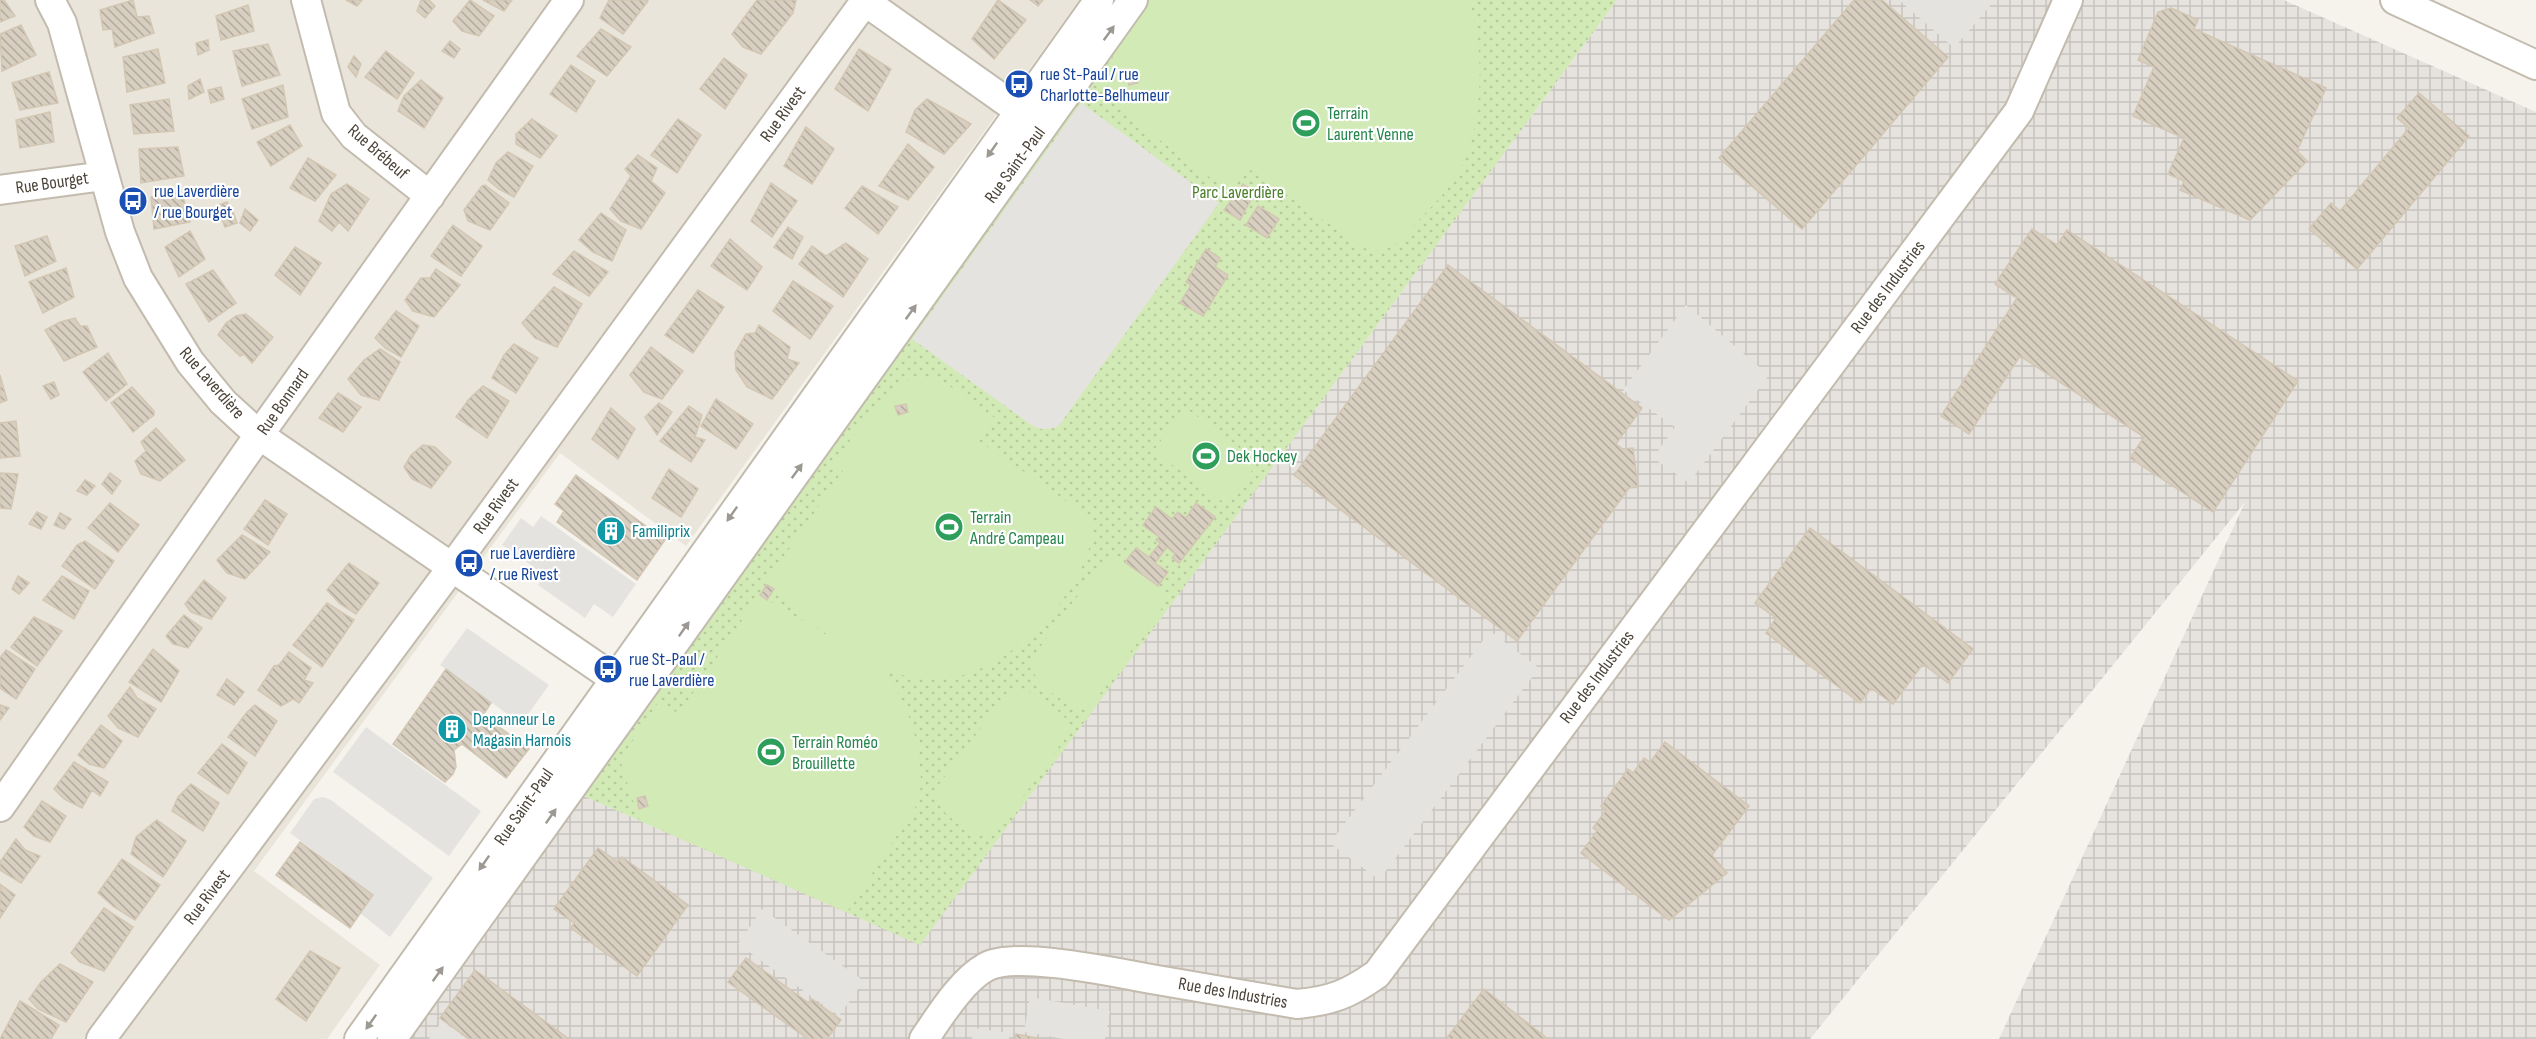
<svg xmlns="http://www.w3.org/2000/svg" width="2536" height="1039" font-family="'Sofia Sans Condensed',sans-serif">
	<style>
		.residential { fill: #eae5da }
		.industrial { fill: url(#industrial-grid) }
		.park { fill: url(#park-dots) }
		.garden { fill: #d2eab5 }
		.parking { fill: #e5e3e0 }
		.building { fill: url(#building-back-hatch); stroke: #d3c7b4; stroke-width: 1.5 }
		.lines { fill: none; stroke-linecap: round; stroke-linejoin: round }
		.minor-casing { stroke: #c2bbae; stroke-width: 32 }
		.minor { stroke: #fff; stroke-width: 28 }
		.oneway { fill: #9c9892 }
		.labels { text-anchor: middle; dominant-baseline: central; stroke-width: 4.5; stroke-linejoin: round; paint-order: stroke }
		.transit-label { font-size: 18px; fill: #164399; stroke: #fff; text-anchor: start }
		.leisure-label { font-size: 18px; fill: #27864d; stroke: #fff; text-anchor: start }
		.street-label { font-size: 18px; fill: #4b4439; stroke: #fff }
		.park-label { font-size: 18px; fill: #4a7f2a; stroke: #fff }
		.culture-label { font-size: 18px; fill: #0d838f; stroke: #fff; text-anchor: start }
	</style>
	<defs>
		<pattern id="industrial-grid" width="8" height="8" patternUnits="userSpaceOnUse" patternTransform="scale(1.5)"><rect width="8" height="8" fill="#e6e2dd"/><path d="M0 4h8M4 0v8" fill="none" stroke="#c7c3be"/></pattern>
		<pattern id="park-dots" width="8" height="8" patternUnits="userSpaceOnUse" patternTransform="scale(1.5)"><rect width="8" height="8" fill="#d2eab5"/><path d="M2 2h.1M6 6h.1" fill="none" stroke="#b6ca9c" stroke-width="1.8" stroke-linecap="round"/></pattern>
		<pattern id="building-back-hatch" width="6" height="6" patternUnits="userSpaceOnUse" patternTransform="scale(1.5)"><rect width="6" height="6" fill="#d8cfc1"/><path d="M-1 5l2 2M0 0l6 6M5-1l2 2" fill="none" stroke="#b1aa9e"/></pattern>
	</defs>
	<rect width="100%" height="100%" fill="#f6f3ec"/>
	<path class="residential" d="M0 0H1079L686 546 560 453 254 871 380 965 327 1039H0Z"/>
	<path class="industrial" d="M1617 0H2284L2536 112V1039H1999L2245 502 1810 1039H408L575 792 920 944Z"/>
	<path class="park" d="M1140 0H1617L920 945 575 792Z"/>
	<path class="garden" d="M1145 0H1469C1486 51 1484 134 1454 180 1444 195 1430 208 1417 222 1402 239 1390 256 1364 248L1246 167 1228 191 1122 112 1111 47Z
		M920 377 944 382 995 418 978 440 1094 520C1093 585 1014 670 949 678 926 681 904 675 881 671 910 695 928 768 918 803L847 912 639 820 620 760 659 701 679 714 759 595 831 638 765 584 843 471 834 465C856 434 879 384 920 377Z
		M1186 408 1258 462 1227 505 1155 452 1156 447Z
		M1111 559C1123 559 1155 580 1161 590 1164 595 1165 599 1164 605L1092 705 1083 708 1071 706C1054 693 1029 682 1032 658L1101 564Z
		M1016 688C1028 688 1059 709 1066 719 1069 724 1069 728 1068 734L996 834 987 837 975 835C959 823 932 811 937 787L1006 694Z"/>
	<path class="parking" d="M1899 0H1995L1954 48Z
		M1081 103 1219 203 1060 424 1055 428 1041 429 1033 426 912 339Z
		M1686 305 1769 375 1689 483 1653 458 1675 427 1623 390Z
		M541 516 636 584 613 617 594 604 585 618 538 585 545 575 502 545 521 518 533 527Z
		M467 628 549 685 521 724 440 665Z
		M1490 631 1539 668 1379 880 1330 843Z
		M366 727 481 811 449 856 333 772Z
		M323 797 331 800 433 878 390 937 360 913 373 895 290 833 314 799Z
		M762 909 864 981 839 1016 738 944Z
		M1030 997 1110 1011 1105 1039H1064L1024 1032Z
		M442 1021 467 1039H429Z
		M974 1028 1010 1033 1009 1039H972Z"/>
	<path class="building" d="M0 0H4L15 16 0 22Z
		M133 0 137 17 149 16 154 33 115 47 112 29 103 30 100 10Z
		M346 0H362L357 6Z
		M421 0H429L435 6 425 18 417 11Z
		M470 0 494 16 479 36 462 31 453 21Z
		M483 0H512L504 11Z
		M609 0H646L648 1 623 34 600 18Z
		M757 0H796L793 13 761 54 743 47 732 34Z
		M998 0 1026 20 994 59 972 39Z
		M1030 0H1043L1038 6Z
		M1854 0H1882L1948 57 1802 229 1719 158Z
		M248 5 254 31 221 40 216 16Z
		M2171 8 2198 20 2194 29 2326 88 2297 151 2307 161 2250 220 2180 190 2184 181 2168 174 2184 138 2133 116 2154 67 2138 60 2158 12Z
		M21 25 36 55 2 71 0 34Z
		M601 29 631 47 607 76 577 56Z
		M208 40 209 50 198 55 196 43Z
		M450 41 460 49 454 58 442 51Z
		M268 44 280 75 242 86 233 51Z
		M158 49 165 83 127 92 123 57Z
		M859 49 891 69 868 111 835 89Z
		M386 51 414 73 397 99 365 77Z
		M354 56 361 64 356 77 348 67Z
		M724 58 747 75 725 109 700 89Z
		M571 65 595 81 576 112 550 94Z
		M49 72 58 103 20 110 12 83Z
		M1137 73 1138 83 1129 85 1127 75Z
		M200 79 204 92 189 99 188 86Z
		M421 80 443 98 424 128 398 111 404 96Z
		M283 85 288 117 252 129 242 99Z
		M221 87 224 99 211 103 208 90Z
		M2419 93 2469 136 2357 269 2309 229 2331 203 2340 211 2409 128 2397 118Z
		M169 99 174 131 134 134 130 105Z
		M927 99 971 124 944 154 906 132 915 110Z
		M50 112 54 142 20 148 16 120Z
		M532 119 557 136 540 158 516 144V134Z
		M678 119 701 135 677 173 651 155Z
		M290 125 302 146 271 166 257 142Z
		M806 127 834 149 812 184 784 166Z
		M908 144 934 167 908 200 879 186Z
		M178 147 184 176 141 183 139 149Z
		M508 152 533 166 514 197 499 189 488 180 496 163Z
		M638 155 657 168 651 181 665 193 641 229 621 221 610 209 631 176 625 169Z
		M308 158 336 175 315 201 290 188Z
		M771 183 797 201 772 237 751 221Z
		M347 184 369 199 348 231 339 222 332 231 319 221 331 194Z
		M1243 184 1255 192 1240 220 1224 210Z
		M485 185 509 203 490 230 468 221 464 210 482 186Z
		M862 186 898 207 878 234 845 208Z
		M181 190 190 222 154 229 151 197Z
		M227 202 233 212 219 214 216 206Z
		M1258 206 1279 219 1267 238 1246 225Z
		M245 209 258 220 250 231 240 223Z
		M233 212 237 223 225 227 221 217Z
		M601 213 626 230 612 261 593 252 579 240Z
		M453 225 482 246 461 276 431 256Z
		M788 227 803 237 792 259 774 247Z
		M2032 229 2057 245 2067 230 2298 381 2213 512 2130 458 2144 437 2020 356 1969 434 1941 416 2017 298 1995 284Z
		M190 231 205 259 179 277 165 247Z
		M47 236 56 261 25 276 15 246Z
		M730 239 762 267 747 290 711 266Z
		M846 243 868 259 843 297 799 264 812 246 826 256Z
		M295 247 321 263 300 295 275 275Z
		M1206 249 1220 258 1215 267 1228 275 1203 316 1180 303 1191 285 1186 282Z
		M574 251 608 272 589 296 553 274Z
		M1448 265 1642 408 1616 444 1623 449 1633 448 1638 487 1629 488 1517 641 1294 475Z
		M66 268 74 297 43 313 29 282Z
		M436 269 460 285 434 317 413 311 405 300 421 278H430Z
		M213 270 236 303 209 322 186 284Z
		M793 281 833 306 810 339 773 311Z
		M554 287 582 304 557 347 535 338 522 323Z
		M698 290 724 307 693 353 665 335Z
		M396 311 419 326 401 357 385 348 375 338Z
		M246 314 273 337 252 363 244 354 240 356 218 335 226 323 236 316Z
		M75 318 80 326H87L97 347 64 361 45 330 60 322Z
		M759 325 790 347 787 359 799 363 772 399 747 387 736 370 735 353 746 334 755 333Z
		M514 344 538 358 516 393 492 378 504 355Z
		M651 347 683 371 662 399 644 392 630 375Z
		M380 349 400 362 379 400 361 395 348 379 364 360Z
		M108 353 127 384 106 401 83 372Z
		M0 375 7 400 0 403Z
		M54 382 59 395 51 399 43 386Z
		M483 386 509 401 487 438 456 417 469 399Z
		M132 387 154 411V415L133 432 111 403Z
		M338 393 361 407 343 432 319 418Z
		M716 399 753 424 736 449 701 426Z
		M659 403 672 412 657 435 645 417Z
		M906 404 908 412 898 415 895 406Z
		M689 406 702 415 695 437 705 440 691 462 660 441Z
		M611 408 635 429 618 459 592 439Z
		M16 421 20 456 0 458V423Z
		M156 428 185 460 160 481 141 474 135 461 146 451 141 442Z
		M423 445 435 447 451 462 431 488 412 479 404 467 411 455Z
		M669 469 698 489 681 517 652 498Z
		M0 473 18 474 11 509 0 508Z
		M110 473 121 481 112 494 102 484Z
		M576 475 665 540 637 580 557 522 564 511 555 504Z
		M85 480 95 486 87 495 77 491Z
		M265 500 287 514 268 545 244 529Z
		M110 503 139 525 118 552 88 528Z
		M1196 503 1215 517 1179 563 1172 558 1175 554 1167 547 1155 563 1168 572 1158 586 1125 562 1136 548 1149 557 1160 543 1156 540 1159 537 1143 525 1156 507 1172 519 1178 512 1186 518Z
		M37 512 47 517 41 529 29 524Z
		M60 513 71 519 64 529 54 525Z
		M1810 528 1973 649 1948 683 1923 664 1893 704 1871 688 1860 703 1766 633 1776 618 1755 603Z
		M242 535 270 552 245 579 227 573 217 560Z
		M85 541 114 561 95 589 62 566 77 545Z
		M349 563 379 583 356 614 340 604 327 590Z
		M18 576 29 583 19 594 12 589Z
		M62 576 89 591 74 619 43 600Z
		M204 580 226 598 211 619 191 612 185 604Z
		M767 585 774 589 767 600 760 595Z
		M327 603 354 620 322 667 293 645Z
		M184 615 202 628 188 648 173 644 166 636Z
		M34 617 62 631 37 666 11 647Z
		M153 649 179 671 161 702 129 682Z
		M6 650 35 669 16 699 0 688V658Z
		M289 652 311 668 304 680 313 683 299 703 293 699 281 706 258 690 274 666 279 665Z
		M446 669 491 703 483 715 529 749 506 778 462 744 454 750 456 767 453 774 445 782 393 744Z
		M227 679 244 692 234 705 217 695Z
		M130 687 137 698 156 709 138 737 118 728 108 716Z
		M0 705 9 708 0 720Z
		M255 705 277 721 255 756 228 737 247 712Z
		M101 725 122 741 104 768 89 764 78 755Z
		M1665 742 1749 806 1712 855 1727 873 1669 920 1581 853 1597 831 1593 828 1606 810 1601 806 1628 769 1633 773 1644 758 1650 762Z
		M222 744 247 763 228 794 198 773Z
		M74 762 108 782 100 796 92 790 82 808 64 799 54 789Z
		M191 784 219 803 203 831 172 811 178 797Z
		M645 796 648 806 639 809 637 798Z
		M42 801 66 816 50 842 34 836 24 827Z
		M157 820 186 841 163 877 131 854 136 837Z
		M16 839 25 850 40 856 21 883 0 870V862Z
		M300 842 373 895 350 928 276 875Z
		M598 848 618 862 622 857 688 905 637 976 571 928 574 923 554 909Z
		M122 859 160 885 135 920 114 907 98 893Z
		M0 884 15 895 0 918Z
		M104 908 133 927 104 971 80 962 71 953Z
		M310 951 340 968 306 1021 276 999Z
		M746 958 809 1003 812 999 841 1020 827 1039H808L728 982Z
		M60 964 93 982 66 1022 38 1009 29 999 41 982Z
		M475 970 569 1039H469L440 1018Z
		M1484 989 1548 1039H1446Z
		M20 1001 59 1025 51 1039H0Z
		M1016 1034 1042 1039H1015Z"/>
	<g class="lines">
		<g class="minor-casing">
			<path id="minor" d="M50 0 62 23 120 232 138 278 190 362 223 402 259 435 631 690
				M306 0 336 113 354 136 430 196
				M863 0 1035 122
				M2395 0 2536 65
				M0 190 104 176
				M0 807 259 435 569 0
				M101 1039 453 566 866 0
				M359 1039 1099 0
				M392 1039 1133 0
				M924 1039C940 1016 962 980 986 967 1016 950 1122 974 1157 980 1204 988 1250 996 1297 1004 1331 1001 1349 994 1377 974L2019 111 2068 0"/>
		</g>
		<use href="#minor" class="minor"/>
	</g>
	<defs><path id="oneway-solid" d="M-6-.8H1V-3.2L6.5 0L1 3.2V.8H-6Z" transform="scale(1.5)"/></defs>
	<g class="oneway">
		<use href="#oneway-solid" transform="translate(1109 33) rotate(-54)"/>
		<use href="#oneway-solid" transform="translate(992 150) rotate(125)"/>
		<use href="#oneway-solid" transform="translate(911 312) rotate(-54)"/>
		<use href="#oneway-solid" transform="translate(797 471) rotate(-54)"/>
		<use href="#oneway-solid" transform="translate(732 514) rotate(125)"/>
		<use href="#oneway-solid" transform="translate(684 629) rotate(-55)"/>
		<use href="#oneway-solid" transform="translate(551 816) rotate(-55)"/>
		<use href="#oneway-solid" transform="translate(484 863) rotate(125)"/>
		<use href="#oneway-solid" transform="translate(438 974) rotate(-54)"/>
		<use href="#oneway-solid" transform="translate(371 1022) rotate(125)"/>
	</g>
	<defs>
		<g id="bus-disc" transform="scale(1.5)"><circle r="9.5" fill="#1a4fb4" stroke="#fff"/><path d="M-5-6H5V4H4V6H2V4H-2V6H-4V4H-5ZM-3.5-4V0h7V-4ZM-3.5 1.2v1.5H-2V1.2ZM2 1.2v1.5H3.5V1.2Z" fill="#fff"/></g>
		<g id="stadium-disc" transform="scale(1.5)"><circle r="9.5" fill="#2e9e5b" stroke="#fff"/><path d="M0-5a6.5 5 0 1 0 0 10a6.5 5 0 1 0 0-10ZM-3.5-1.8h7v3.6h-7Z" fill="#fff"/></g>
		<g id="building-disc" transform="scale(1.5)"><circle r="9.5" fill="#0f9aa8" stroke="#fff"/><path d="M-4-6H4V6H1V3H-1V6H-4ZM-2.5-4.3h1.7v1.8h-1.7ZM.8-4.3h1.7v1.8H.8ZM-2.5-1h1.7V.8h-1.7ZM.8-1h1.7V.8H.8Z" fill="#fff"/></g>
	</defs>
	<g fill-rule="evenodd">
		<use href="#bus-disc" x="1019" y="84"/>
		<use href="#stadium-disc" x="1306" y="123"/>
		<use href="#bus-disc" x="133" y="201"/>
		<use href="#stadium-disc" x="1206" y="456"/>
		<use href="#stadium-disc" x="949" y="527"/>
		<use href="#building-disc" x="611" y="531"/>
		<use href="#bus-disc" x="469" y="563"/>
		<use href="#bus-disc" x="608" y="669"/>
		<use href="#building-disc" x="452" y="729"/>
		<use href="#stadium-disc" x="771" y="752"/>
	</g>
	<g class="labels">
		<g class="transit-label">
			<text x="1040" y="74">rue St-Paul / rue<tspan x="1040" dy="21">Charlotte-Belhumeur</tspan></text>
			<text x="154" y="191">rue Laverdière<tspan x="154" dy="21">/ rue Bourget</tspan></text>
			<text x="490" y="553">rue Laverdière<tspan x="490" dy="21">/ rue Rivest</tspan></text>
			<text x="629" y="659">rue St-Paul /<tspan x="629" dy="21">rue Laverdière</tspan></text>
		</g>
		<g class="leisure-label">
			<text x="1327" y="113">Terrain<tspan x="1327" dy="21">Laurent Venne</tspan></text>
			<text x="1227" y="456">Dek Hockey</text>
			<text x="970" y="517">Terrain<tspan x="970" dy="21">André Campeau</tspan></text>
			<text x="792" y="742">Terrain Roméo<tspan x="792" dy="21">Brouillette</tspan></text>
		</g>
		<g class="street-label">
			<text transform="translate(783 114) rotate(-54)">Rue Rivest</text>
			<text transform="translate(378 152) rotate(41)">Rue Brébeuf</text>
			<text transform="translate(1015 165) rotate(-54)">Rue Saint-Paul</text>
			<text transform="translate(52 183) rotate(-8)">Rue Bourget</text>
			<text transform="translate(1888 287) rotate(-53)">Rue des Industries</text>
			<text transform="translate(212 383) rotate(49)">Rue Laverdière</text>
			<text transform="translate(283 402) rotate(-55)">Rue Bonnard</text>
			<text transform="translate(496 506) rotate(-54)">Rue Rivest</text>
			<text transform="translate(1597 677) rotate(-53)">Rue des Industries</text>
			<text transform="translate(524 807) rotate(-55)">Rue Saint-Paul</text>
			<text transform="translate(207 897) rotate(-53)">Rue Rivest</text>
			<text transform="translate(1233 993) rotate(10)">Rue des Industries</text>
		</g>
		<g class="park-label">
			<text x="1238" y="192">Parc Laverdière</text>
		</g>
		<g class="culture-label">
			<text x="632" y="531">Familiprix</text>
			<text x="473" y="719">Depanneur Le<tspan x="473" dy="21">Magasin Harnois</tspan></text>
		</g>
	</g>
</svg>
